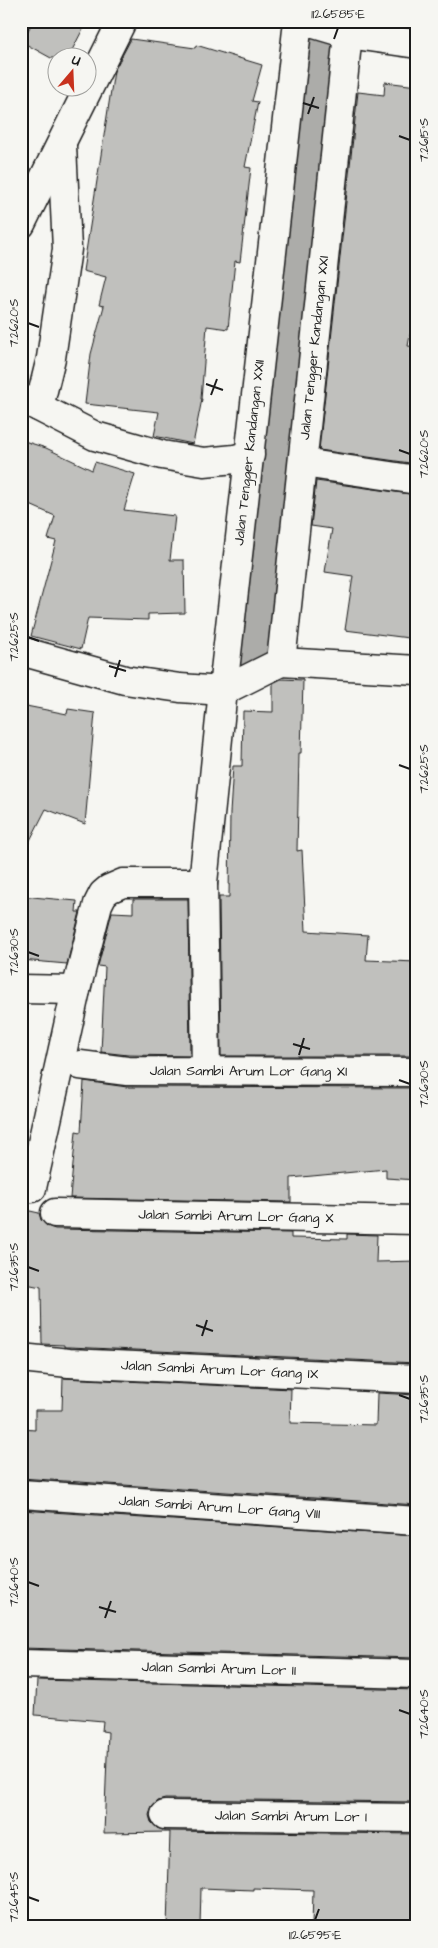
<svg xmlns="http://www.w3.org/2000/svg" width="438" height="1948" font-family="'Architects Daughter',sans-serif">
	<style>
		.lines { fill: none; stroke-linecap: round; stroke-linejoin: round }
		.river { stroke: #acaca9; stroke-width: 65 }
		.building { fill: #c0c0bd; stroke: #1c1c1c }
		.minor-casing { stroke: #1c1c1c; stroke-width: 31 }
		.minor { stroke: #f6f6f2; stroke-width: 28 }
		.ticks { fill: none; stroke: #1c1c1c; stroke-width: 2 }
		.labels { text-anchor: middle; dominant-baseline: central; stroke-width: 4; stroke-linejoin: round; paint-order: stroke }
		.street-label { font-size: 14px; fill: #1c1c1c; stroke: #f6f6f2 }
		.neatline { fill: none; stroke: #1c1c1c; stroke-width: 2 }
		.ticks-label { font-size: 12px; text-anchor: middle; fill: #1c1c1c }
	</style>
	<rect width="100%" height="100%" fill="#f6f6f2"/>
	<filter id="ink" filterUnits="userSpaceOnUse"><feTurbulence type="fractalNoise" baseFrequency=".02" numOctaves="2"/><feDisplacementMap in="SourceGraphic" scale="10" xChannelSelector="R" yChannelSelector="G"/><feConvolveMatrix kernelMatrix="1 2 1 2 8 2 1 2 1" color-interpolation-filters="sRGB"/></filter>
	<g filter="url(#ink)">
		<g class="lines">
			<path class="river" d="M261 643 274 569 279 499 274 430 298 204 318 99 317 21"/>
		</g>
		<path class="building" d="M33 21H87L68 58H51L22 42Z
			M131 39 195 48 196 45 262 65 252 101 258 102 245 167 251 168 240 262 235 261 228 329 207 326 201 399H202L193 444 154 436 159 412 85 404 91 354 104 306 99 305 106 277 83 271 114 71Z
			M385 82 417 86V299L408 346 417 347V464L319 450 358 92 384 95Z
			M21 440 46 448 92 470 95 462 135 474 124 510 175 516 170 560H184L185 613 148 614V620L88 618 81 649 31 636 56 541 48 539 55 516 21 501Z
			M316 481 417 495V639L345 630 353 576 325 572 332 529 311 526Z
			M281 679 303 680 301 753H299L297 851 302 850 306 931 368 935 366 960 417 962V1056H221L219 897H229L230 813 233 766H242L243 711 273 712V683Z
			M21 705 67 714 68 709 95 713 85 824 46 809 21 858Z
			M21 896 77 901 76 912H80L67 964 21 960Z
			M133 899H188L190 1056 128 1055 101 1052 105 967 98 966 112 912 133 913Z
			M84 1081 127 1087 417 1088V1180L386 1178V1169L291 1178V1202L70 1198 76 1131 81 1132Z
			M21 1209 39 1213 41 1220 47 1226 55 1229 291 1233V1238L347 1239V1234L377 1235 376 1262 417 1261V1363L70 1347H64V1345L42 1344 41 1287 21 1283Z
			M63 1378 291 1389 290 1423 376 1425 377 1393 417 1395V1505L21 1478V1429L35 1430V1410H62Z
			M21 1510 417 1536V1658L21 1648Z
			M37 1680 417 1690V1802L165 1799 158 1801 152 1807 149 1815 151 1822 157 1828 165 1831 417 1834V1927H312L313 1890 253 1888V1890L201 1888 200 1927H167L170 1832 104 1833 108 1732 102 1731 103 1721 35 1715Z"/>
		<g class="lines">
			<g class="minor-casing">
				<g id="minor">
					<path d="M304 21 348 34 417 44"/>
					<path d="M21 224 122 21"/>
					<path d="M23 399 95 436 162 455 204 462 235 459 250 455"/>
					<path d="M39 407 51 358 67 249 62 146"/>
					<path d="M303 463 417 480"/>
					<path d="M21 651 125 680 180 688 223 691 281 662"/>
					<path id="s1" d="M281 662 348 34"/>
					<path d="M281 662 417 670"/>
					<path d="M21 989 76 990"/>
					<path id="s2" d="M80 1065 127 1071 417 1072"/>
					<path id="s3" d="M206 1071 203 883 225 671 298 21"/>
					<path d="M21 1186 32 1188 76 990 98 904 103 894 109 889 123 883H203"/>
					<path id="s4" d="M55 1213 417 1220"/>
					<path id="s5" d="M21 1358 69 1363 417 1379"/>
					<path id="s6" d="M21 1494 417 1521"/>
					<path id="s7" d="M21 1664 417 1674"/>
					<path id="s8" d="M165 1815 417 1818"/>
				</g>
			</g>
			<use href="#minor" class="minor"/>
		</g>
	</g>
	<path class="ticks" d="M334 39 338 28M303 103 319 108M308 114 314 97M399 136 410 140M28 323 39 327M206 384 223 390M211 395 217 379M399 450 410 454M28 637 39 641M109 666 126 671M115 677 120 660M399 765 410 769M28 952 39 956M293 1044 310 1049M299 1055 304 1038M399 1080 410 1084M28 1267 39 1271M196 1325 213 1331M202 1336 207 1320M399 1395 410 1399M28 1582 39 1586M99 1607 116 1612M105 1618 111 1601M399 1710 410 1714M28 1897 39 1901M315 1920 319 1909"/>
	<g class="labels">
		<g class="street-label">
			<text stroke="none"><textPath href="#s1" startOffset="316">Jalan Tengger Kandangan XXI</textPath></text>
			<text stroke="none"><textPath href="#s3" startOffset="621">Jalan Tengger Kandangan XXII</textPath></text>
			<text stroke="none"><textPath href="#s2" startOffset="169">Jalan Sambi Arum Lor Gang XI</textPath></text>
			<text stroke="none"><textPath href="#s4" startOffset="181">Jalan Sambi Arum Lor Gang X</textPath></text>
			<text stroke="none"><textPath href="#s5" startOffset="199">Jalan Sambi Arum Lor Gang IX</textPath></text>
			<text stroke="none"><textPath href="#s6" startOffset="199">Jalan Sambi Arum Lor Gang VIII</textPath></text>
			<text stroke="none"><textPath href="#s7" startOffset="198">Jalan Sambi Arum Lor II</textPath></text>
			<text stroke="none"><textPath href="#s8" startOffset="126">Jalan Sambi Arum Lor I</textPath></text>
		</g>
	</g>
	<rect width="438" height="1948" fill="none" stroke="#f6f6f2" stroke-width="55"/>
	<g transform="translate(72 72) rotate(19)"><circle r="24" fill="#f6f6f2" stroke="#9f9f9c"/>
	<path d="M0-4L9 19L0 12L-9 19Z" fill="#c8321e"/>
	<text y="-8" font-size="14" font-weight="bold" text-anchor="middle" fill="#1c1c1c">U</text>
	</g>
	<rect x="28" y="28" width="382" height="1892" class="neatline"/>
	<g class="ticks-label">
		<text x="338" y="18">112.6585°E</text>
		<text transform="translate(424 140) rotate(-90)" y="4">7.2615°S</text>
		<text transform="translate(14 323) rotate(-90)" y="4">7.2620°S</text>
		<text transform="translate(424 454) rotate(-90)" y="4">7.2620°S</text>
		<text transform="translate(14 637) rotate(-90)" y="4">7.2625°S</text>
		<text transform="translate(424 769) rotate(-90)" y="4">7.2625°S</text>
		<text transform="translate(14 952) rotate(-90)" y="4">7.2630°S</text>
		<text transform="translate(424 1084) rotate(-90)" y="4">7.2630°S</text>
		<text transform="translate(14 1267) rotate(-90)" y="4">7.2635°S</text>
		<text transform="translate(424 1399) rotate(-90)" y="4">7.2635°S</text>
		<text transform="translate(14 1582) rotate(-90)" y="4">7.2640°S</text>
		<text transform="translate(424 1714) rotate(-90)" y="4">7.2640°S</text>
		<text transform="translate(14 1897) rotate(-90)" y="4">7.2645°S</text>
		<text x="315" y="1939">112.6595°E</text>
	</g>
</svg>
